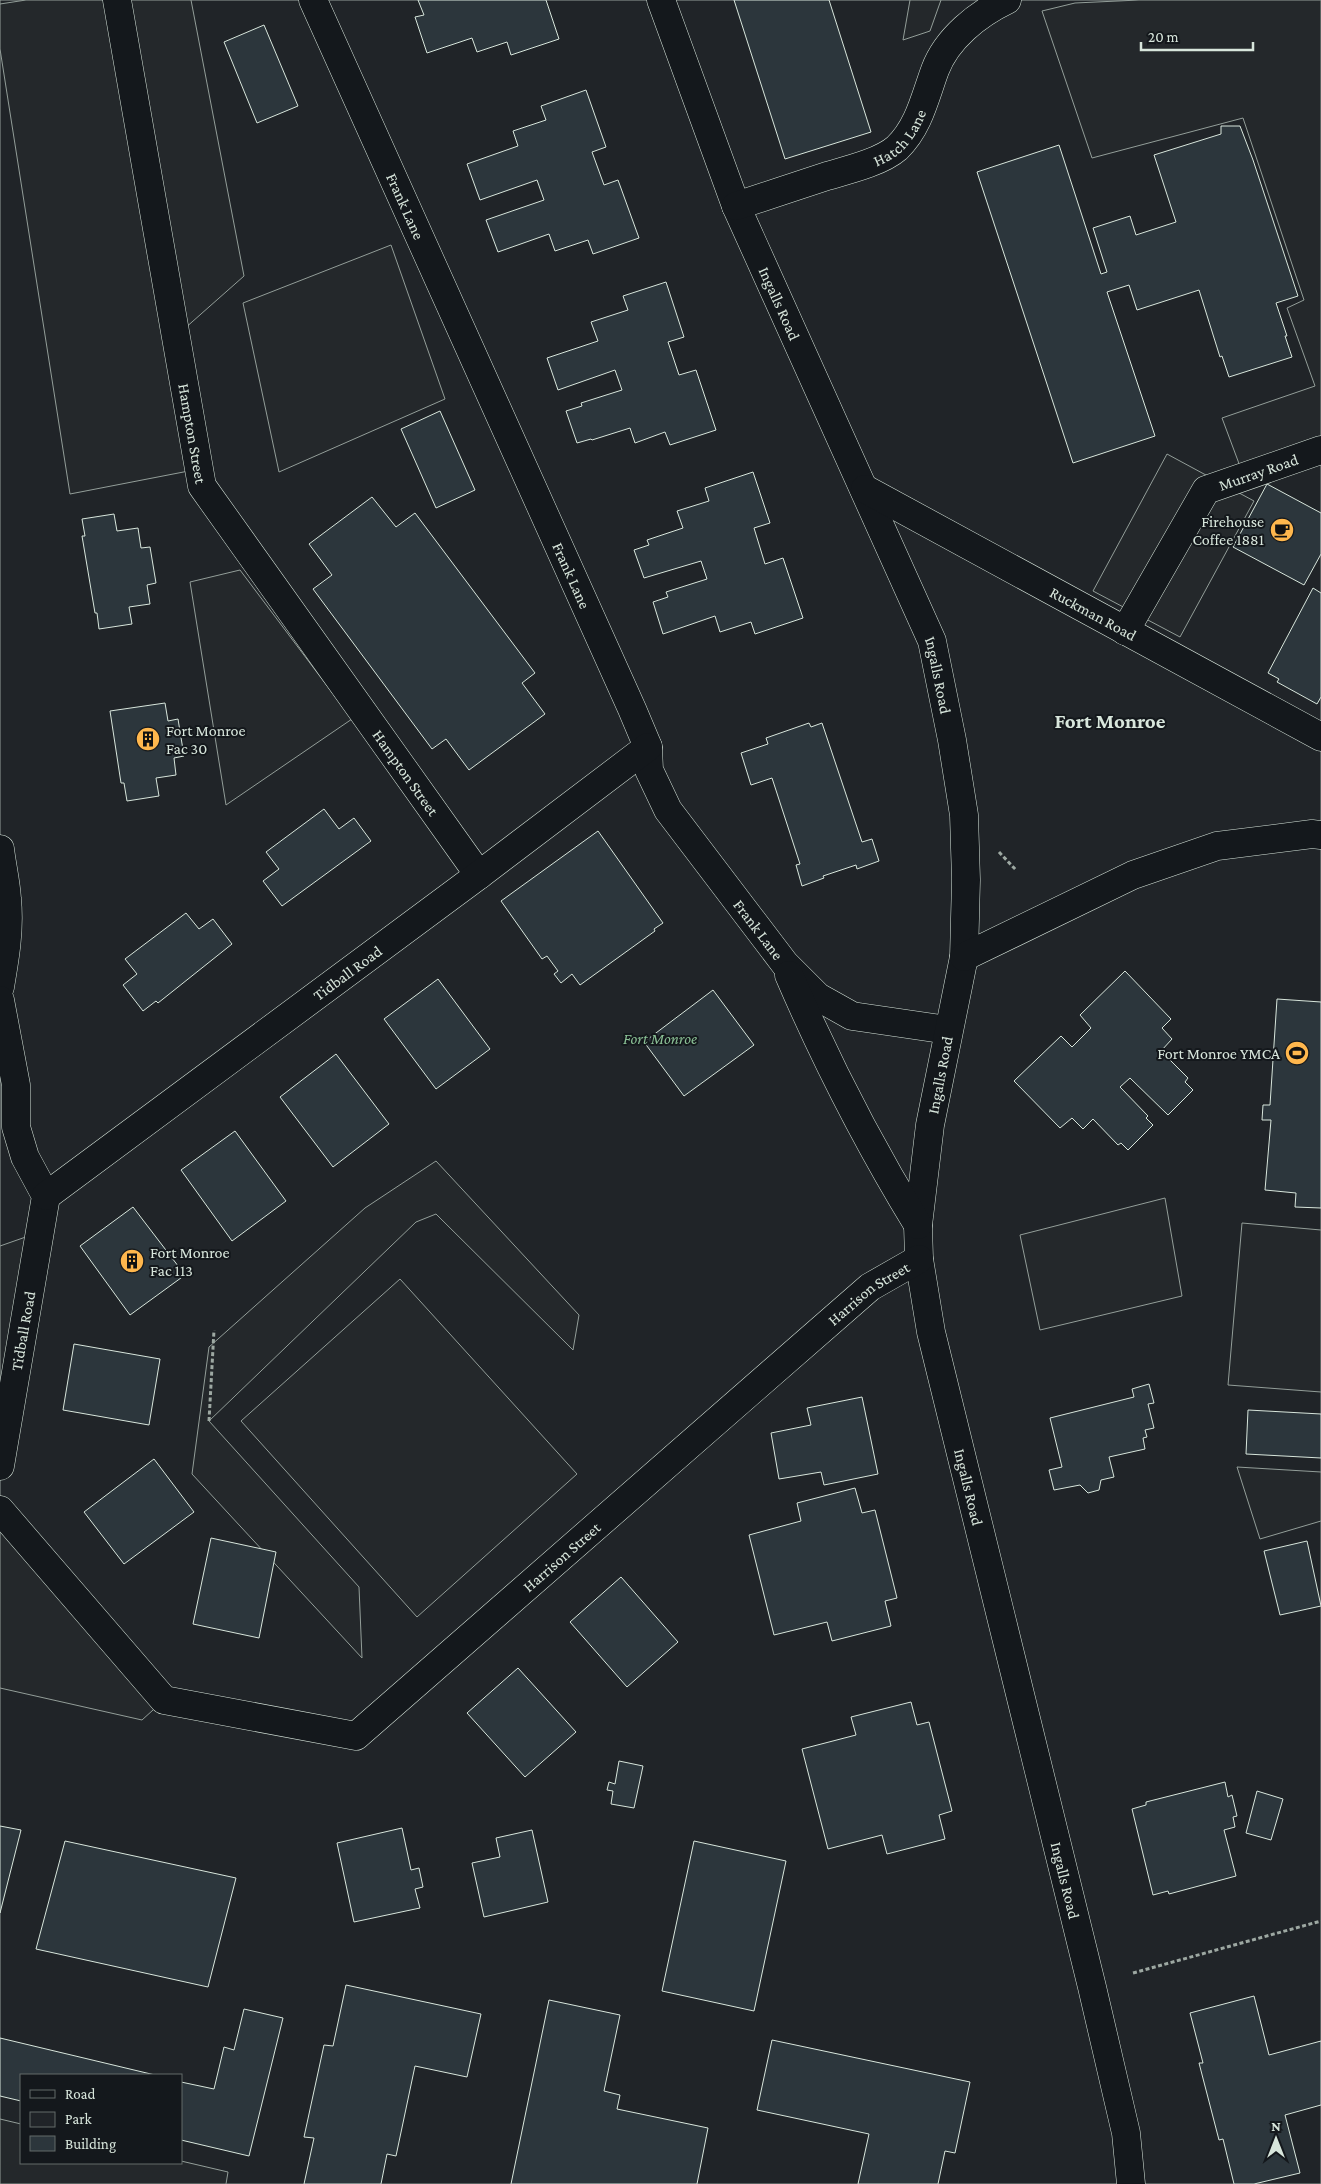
<svg xmlns="http://www.w3.org/2000/svg" width="1321" height="2184" font-family="'Crimson Pro',serif">
	<style>
		.green { fill: #202428; stroke: #939e99; fill-rule: evenodd }
		.parking { fill: #24282b; stroke: #939e99 }
		.building { fill: #2c363c; stroke: #d8e6dc }
		.lines { fill: none; stroke-linecap: round; stroke-linejoin: round }
		.minor-casing { stroke: #d8e6dc; stroke-width: 29 }
		.path { stroke: #9da8a2; stroke-width: 3; stroke-dasharray: 4 2.5; stroke-linecap: butt }
		.minor { stroke: #14181c; stroke-width: 28 }
		.labels { text-anchor: middle; dominant-baseline: central; stroke-width: 4; stroke-linejoin: round; paint-order: stroke }
		.street-label { font-size: 16px; fill: #d8e6dc; stroke: #14181c }
		.poi-label { font-size: 16px; fill: #d8e6dc; stroke: #14181c; text-anchor: end }
		.park-label { font-size: 16px; font-style: italic; fill: #8ac095; stroke: #14181c }
		.district-label { font-size: 21px; font-weight: bold; fill: #d8e6dc; stroke: #14181c }
	</style>
	<rect width="100%" height="100%" fill="#14181c"/>
	<path class="green" d="M0 0H1321V2184H0ZM21 2075H181V2163H21Z"/>
	<path class="parking" d="M26 0H191L244 276 175 337 199 469 70 494 0 49V4Z
		M910 0H941L930 31 903 40Z
		M1139 0H1321V450L1244 477 1222 418 1315 386 1287 308 1304 300 1243 118 1092 158 1042 11 1075 3Z
		M391 245 445 399 279 472 243 303Z
		M1167 454 1254 501 1180 637 1093 591Z
		M240 570 352 719 226 805 190 582Z
		M436 1161 579 1315 573 1350 436 1214 416 1222 209 1421 359 1587 362 1658 192 1474 209 1347 365 1208Z
		M1165 1198 1182 1296 1040 1330 1020 1235Z
		M1242 1223 1321 1230V1392L1228 1385Z
		M40 1232 0 1466V1246Z
		M400 1279 577 1474 417 1617 241 1421Z
		M1237 1467 1321 1472V1521L1260 1539Z
		M0 1510 164 1700 142 1720 0 1688Z
		M0 2119 21 2124V2163H181V2161L228 2172 226 2184H0Z"/>
	<path class="building" d="M418 0H546L559 39 511 55 507 42 477 52 472 38 427 53 415 17 424 15Z
		M734 0H829L871 132 785 159Z
		M264 25 298 106 257 123 224 42Z
		M586 90 606 147 592 152 604 185 618 180 639 238 593 254 588 240 555 251 549 234 498 252 486 220 544 200 537 180 480 200 467 164 518 146 513 131 546 120 541 106Z
		M1221 126H1240L1253 160 1298 296 1276 303 1287 336H1285L1292 357 1229 377 1222 356 1220 357 1199 290 1137 310 1129 285 1107 292 1155 436 1073 463 977 172 1059 145 1101 274 1107 272 1093 228 1130 216 1136 235 1176 222 1154 155 1221 134Z
		M666 282 684 337 668 342 679 375 696 370 716 430 670 445 665 432 635 443 630 428 592 440 591 439 577 443 566 411 582 406 581 403 622 390 615 370 558 390 547 358 598 341 591 322 628 310 623 296Z
		M440 411 475 490 436 508 401 429Z
		M753 472 770 523 754 528 765 564 783 558 803 618 755 634 751 622 720 632 715 616 663 634 653 602 668 597 666 592 707 579 701 561 644 578 634 550 649 545 647 540 683 528 677 511 709 501 705 488Z
		M1267 484 1321 513V554L1304 585 1233 547Z
		M372 497 396 527 415 513 535 673 522 683 545 714 469 770 446 739 432 749 313 589 332 575 309 544Z
		M114 514 117 531 138 528 141 548 150 547 156 583 147 585 150 604 129 607 132 624 99 629 97 613H95L82 536H85L82 519Z
		M1313 588 1321 593V697L1317 704 1277 682 1279 679 1268 673Z
		M165 703 168 721 178 719 184 756 174 758 176 775 156 778 159 796 127 801 124 783H121L110 711Z
		M809 723 811 727 822 723 862 842 872 839 879 861 857 869 856 865 823 876 824 878 802 886 796 865 800 864 772 778 751 785 741 753 768 744 766 738Z
		M324 809 339 829 354 818 371 841 282 906 263 881 279 869 266 852Z
		M598 831 663 923 654 929 655 931 580 985 572 974 561 983 554 974 558 971 547 956 542 959 501 901Z
		M186 913 199 929 213 919 232 944 158 1003 156 1001 143 1011 123 985 137 974 125 959Z
		M1125 971 1171 1019 1162 1028 1172 1039 1161 1051 1188 1078 1185 1082 1193 1090 1168 1115 1130 1078 1120 1087 1148 1116 1146 1118 1153 1125 1128 1150 1121 1143 1118 1145 1093 1119 1083 1129 1072 1118 1060 1128 1014 1081 1061 1036 1072 1047 1091 1028 1080 1015Z
		M438 979 490 1049 436 1089 384 1019Z
		M713 990 754 1045 684 1096 644 1042Z
		M1277 999 1321 1002V1208L1295 1207 1296 1193 1265 1190 1271 1120H1262L1263 1105H1270Z
		M336 1054 389 1124 333 1167 280 1097Z
		M235 1131 286 1201 232 1241 181 1170Z
		M133 1207 185 1275 130 1315 80 1246Z
		M74 1344 160 1359 149 1425 63 1410Z
		M1149 1384 1154 1403 1148 1404 1154 1428 1145 1430 1147 1437 1143 1438 1145 1449 1109 1457 1114 1477 1101 1480 1099 1490 1088 1493 1080 1485 1054 1490 1049 1470 1062 1467 1050 1418 1134 1397 1132 1389Z
		M862 1397 878 1474 824 1485 821 1472 779 1479 771 1433 811 1425 807 1408Z
		M1248 1410 1321 1414V1458L1246 1454Z
		M154 1459 194 1512 124 1564 84 1512Z
		M855 1488 862 1513 875 1510 897 1598 885 1601 891 1626 832 1641 827 1622 774 1635 749 1535 801 1521 797 1503Z
		M211 1538 276 1552 259 1638 193 1624Z
		M1307 1541 1321 1606 1280 1615 1264 1551Z
		M621 1577 678 1642 627 1687 570 1622Z
		M518 1668 576 1732 525 1777 467 1713Z
		M911 1702 917 1725 929 1722 952 1811 939 1815 945 1839 887 1854 882 1835 828 1849 802 1749 856 1735 851 1717Z
		M619 1761 643 1766 634 1808 611 1804 613 1791 607 1790 609 1782 615 1784Z
		M1225 1782 1228 1797 1232 1795 1237 1816 1233 1817 1235 1827 1224 1830 1236 1876 1169 1894 1168 1891 1153 1895 1132 1809 1146 1805V1802Z
		M1257 1791 1283 1799 1271 1840 1246 1833Z
		M0 1826 21 1830 0 1913Z
		M402 1828 411 1870 419 1868 423 1887 415 1889 420 1908 354 1922 337 1843Z
		M532 1830 548 1902 484 1917 472 1863 500 1857 496 1838Z
		M65 1841 236 1878 208 1987 36 1949Z
		M694 1841 786 1861 754 2011 662 1991Z
		M346 1985 481 2014 467 2077 415 2066 396 2156 387 2154 381 2184H304L314 2138 304 2137 324 2045 333 2046Z
		M1254 1996 1269 2055 1321 2041V2105L1285 2115 1300 2173 1254 2184H1234L1223 2139 1219 2140 1199 2063H1203L1190 2013Z
		M549 2000 620 2015 604 2091 620 2095 617 2109 708 2128 697 2184H511Z
		M244 2009 283 2018 249 2156 181 2140V2082L214 2089 224 2047 234 2050Z
		M0 2038 155 2075H21V2101L0 2096Z
		M772 2040 970 2082 955 2153 945 2151 938 2184H858L869 2134 757 2110Z"/>
	<g class="lines">
		<g class="minor-casing">
			<g id="minor">
				<path id="s1" d="M117 0 202 486 479 875"/>
				<path id="s2" d="M313 0 632 709 648 747 649 770 668 810 785 964 818 997 852 1016 948 1030"/>
				<path id="s3" d="M661 0 736 206 932 641 952 740 964 815 966 880 964 957 930 1125 918 1225 919 1259 931 1332 1092 1987 1126 2133 1131 2184"/>
				<path id="s4" d="M736 206C766 196 797 186 827 176 848 170 881 162 897 148 919 127 925 97 935 70 947 38 978 14 1007 0"/>
				<path id="s5" d="M865 489 1321 737"/>
				<path id="s6" d="M1125 631 1206 490 1321 450"/>
				<path d="M0 849C2 866 6 882 7 899 10 929 5 958 0 987"/>
				<path d="M964 957 1133 875 1217 846 1312 834 1321 835"/>
				<path d="M789 975C826 1061 869 1145 918 1225"/>
				<path d="M0 1000 16 1085V1127L25 1157 46 1196 0 1466"/>
				<path id="s7" d="M46 1196 479 875 648 747"/>
				<path id="s8" d="M0 1510 164 1700 356 1736 870 1287 919 1259"/>
			</g>
		</g>
		<path class="path" d="M999 852 1016 870
			M209 1421 214 1330
			M1133 1973 1321 1921"/>
		<use href="#minor" class="minor"/>
	</g>
	<defs>
		<g id="cafe-disc" transform="scale(1.25)"><circle r="9.5" fill="#ffb74d" stroke="#14181c"/><path d="M-5.5-4.5H6V0H3Q3 3.5 0 3.5H-2.5Q-5.5 3.5-5.5 0ZM3-3.2v2h1.7v-2ZM-6 4.5H4V6H-6Z" fill="#111"/></g>
		<g id="building-disc" transform="scale(1.25)"><circle r="9.5" fill="#ffb74d" stroke="#14181c"/><path d="M-4-6H4V6H1V3H-1V6H-4ZM-2.5-4.3h1.7v1.8h-1.7ZM.8-4.3h1.7v1.8H.8ZM-2.5-1h1.7V.8h-1.7ZM.8-1h1.7V.8H.8Z" fill="#111"/></g>
		<g id="stadium-disc" transform="scale(1.25)"><circle r="9.5" fill="#ffb74d" stroke="#14181c"/><path d="M0-5a6.5 5 0 1 0 0 10a6.5 5 0 1 0 0-10ZM-3.5-1.8h7v3.6h-7Z" fill="#111"/></g>
	</defs>
	<g fill-rule="evenodd">
		<use href="#cafe-disc" x="1282" y="530"/>
		<use href="#building-disc" x="148" y="739"/>
		<use href="#stadium-disc" x="1297" y="1053"/>
		<use href="#building-disc" x="132" y="1261"/>
	</g>
	<g class="labels">
		<g class="street-label">
			<text stroke="none"><textPath href="#s4" startOffset="181">Hatch Lane</textPath></text>
			<text stroke="none"><textPath href="#s2" startOffset="226">Frank Lane</textPath></text>
			<text stroke="none"><textPath href="#s3" startOffset="326">Ingalls Road</textPath></text>
			<text stroke="none"><textPath href="#s1" startOffset="440">Hampton Street</textPath></text>
			<text stroke="none"><textPath href="#s6" startOffset="218">Murray Road</textPath></text>
			<text stroke="none"><textPath href="#s2" startOffset="631">Frank Lane</textPath></text>
			<text stroke="none"><textPath href="#s5" startOffset="260">Ruckman Road</textPath></text>
			<text stroke="none"><textPath href="#s3" startOffset="731">Ingalls Road</textPath></text>
			<text stroke="none"><textPath href="#s1" startOffset="845">Hampton Street</textPath></text>
			<text stroke="none"><textPath href="#s2" startOffset="1036">Frank Lane</textPath></text>
			<text stroke="none"><textPath href="#s7" startOffset="375">Tidball Road</textPath></text>
			<text transform="translate(940 1075) rotate(-79)">Ingalls Road</text>
			<text stroke="none"><textPath href="#s8" startOffset="1124">Harrison Street</textPath></text>
			<text transform="translate(23 1331) rotate(-80)">Tidball Road</text>
			<text stroke="none"><textPath href="#s3" startOffset="1555">Ingalls Road</textPath></text>
			<text stroke="none"><textPath href="#s8" startOffset="719">Harrison Street</textPath></text>
			<text stroke="none"><textPath href="#s3" startOffset="1960">Ingalls Road</textPath></text>
		</g>
		<g class="poi-label">
			<text x="1264" y="521">Firehouse<tspan x="1264" dy="18">Coffee 1881</tspan></text>
			<text x="166" y="730" text-anchor="start">Fort Monroe<tspan x="166" dy="18">Fac 30</tspan></text>
			<text x="1280" y="1053">Fort Monroe YMCA</text>
			<text x="150" y="1252" text-anchor="start">Fort Monroe<tspan x="150" dy="18">Fac 113</tspan></text>
		</g>
		<g class="park-label">
			<text x="660" y="1038">Fort Monroe</text>
		</g>
		<g class="district-label">
			<text x="1110" y="721">Fort Monroe</text>
		</g>
	</g>
	<rect x="20" y="2074" width="162" height="90" fill="#14181c" stroke="#626a69"/>
	<rect x="30" y="2090" width="25" height="8" fill="#14181c" stroke="#626a69"/>
	<text x="65" y="2099" font-size="15" fill="#d8e6dc">Road</text>
	<rect x="30" y="2112" width="25" height="15" fill="#202428" stroke="#626a69"/>
	<text x="65" y="2124" font-size="15" fill="#d8e6dc">Park</text>
	<rect x="30" y="2136" width="25" height="15" fill="#2c363c" stroke="#626a69"/>
	<text x="65" y="2149" font-size="15" fill="#d8e6dc">Building</text>
	<g transform="translate(1276 2139)" stroke="#14181c" stroke-width="4" paint-order="stroke">
	<path d="M0-4L9 19L0 12L-9 19Z" fill="#d8e6dc"/>
	<text y="-8" font-size="14" font-weight="bold" text-anchor="middle" fill="#d8e6dc">N</text>
	</g>
	<path d="M1141 42v8h112v-8" fill="none" stroke="#d8e6dc" stroke-width="2.5"/>
	<text x="1148" y="42" font-size="15" fill="#d8e6dc" stroke="#14181c" stroke-width="4" paint-order="stroke">20 m</text>
</svg>
